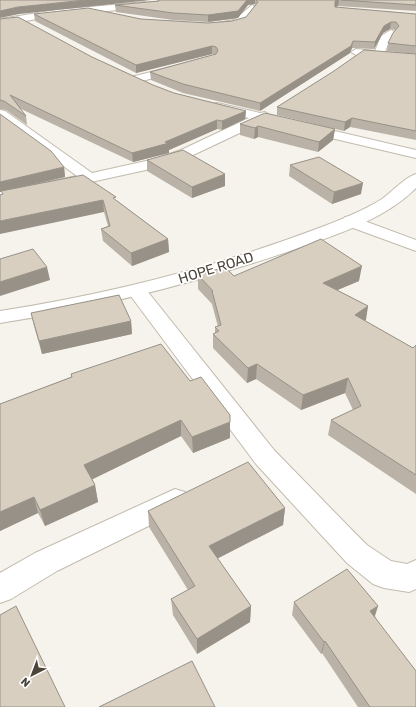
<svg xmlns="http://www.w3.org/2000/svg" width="416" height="707" font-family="Rubik,sans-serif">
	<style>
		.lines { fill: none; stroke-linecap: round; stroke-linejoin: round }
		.minor-casing { stroke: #c2bbae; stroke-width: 2 }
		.tertiary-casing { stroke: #c2bbae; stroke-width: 2 }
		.minor { fill: #fff; fill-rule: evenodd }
		.tertiary { fill: #fff; fill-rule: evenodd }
		.wall { fill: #bab2a6 }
		.shaded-wall { fill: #979187 }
		.building { fill: #d8cfc1; stroke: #979187 }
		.labels { text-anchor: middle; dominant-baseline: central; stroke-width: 3.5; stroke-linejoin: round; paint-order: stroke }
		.street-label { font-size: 14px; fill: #4b4439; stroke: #fff }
	</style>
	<rect width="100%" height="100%" fill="#f6f3ec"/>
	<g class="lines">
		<g class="minor-casing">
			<path id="minor" d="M145 2 149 5 148 7 56 16 0 25V19L56 10Z
				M252 5 256 8 240 24 216 29 211 26 213 24 234 20Z
				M391 30 396 33 390 39 385 52 416 55V61L356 55 351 52 356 49 375 51 381 36Z
				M179 65 183 66 185 68 183 70 135 83 129 79 131 77Z
				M217 103 260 113 265 112 271 116 416 150V158L263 122 191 156 164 166 0 202V192L77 176 0 120V110L5 111 92 173 155 159 181 150 249 118 213 110 211 107 213 104Z
				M351 216 416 240V251L345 225 342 221 345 217Z
				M137 285 144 287 274 450 352 530 367 545 391 561 407 564 416 560V589L409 592 384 588 373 584 347 563 256 464 130 295 127 291 130 287Z
				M175 489 185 492 189 500 185 508 57 571 11 599 0 603V573L35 553Z"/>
		</g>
		<g class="tertiary-casing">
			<path id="tertiary" d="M416 174V188C382 222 329 237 284 253 191 284 97 308 0 323V311C109 294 216 267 319 228 340 220 363 211 382 199 392 192 405 177 416 174Z"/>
		</g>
		<use href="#minor" class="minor"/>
		<use href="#tertiary" class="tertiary"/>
	</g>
	<path class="wall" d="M157 0H416V11L338 6 336 7 416 14V54L387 51 388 43 395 30 390 29 383 33 374 49 352 48 350 53 260 111 183 93 151 80 150 72 215 54H212L136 73 35 21 34 14 208 23 232 21 246 17 255 5V4L248 5 238 18 208 22 173 20 116 12 115 5 158 1Z
		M0 19 92 57 153 85 174 93 246 111 245 119 222 130 217 129 169 150V153L133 162 19 108 26 116 27 125 6 110 0 109Z
		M416 54V140L350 127 344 131 277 115V107Z
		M240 124 335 129 333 140 318 152 258 137 254 139 240 135Z
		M147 160 225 186 192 198 147 171Z
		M290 165 361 194 332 204 289 176Z
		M64 167 65 177 18 188 116 200 168 239 169 252 132 266 103 241 101 229 108 226 104 212 2 194V191Z
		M198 275 234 276 359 281 337 290 368 306 365 321 413 348 416 345V494L328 435 331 420 353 410 345 393 301 410 256 379 247 383 213 348V334L215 333V327H218L212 304 198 289Z
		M31 313 131 321 132 334 42 354 34 326Z
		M71 374 230 438 193 453 181 436 92 479 95 485 98 502 45 526 38 513 0 531V404L71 377Z
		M285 508 283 525 217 558 251 606 250 622 197 654 173 615 171 599 188 590 149 527 148 511Z
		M294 602 378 606 375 616 416 707H358L322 653 321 654 292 615Z"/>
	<path class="shaded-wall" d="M86 0H151L19 14 0 18V11L18 7Z
		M247 0H255V4L248 5 238 18 208 22V15Z
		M339 0 338 6 334 8 335 1Z
		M391 22 390 29 383 33 374 49 375 42 384 26Z
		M353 41 352 48 350 53 260 111V103Z
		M212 46V54L136 73V65Z
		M246 111 245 119 222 130V121Z
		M352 118 350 127 344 131 345 122Z
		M217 120V129L169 150V153L133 162 132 153 165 142Z
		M258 126V137L254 139 255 128Z
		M335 129 333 140 318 152 319 142Z
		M64 167 65 177 0 192V182Z
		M225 174V186L192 198V187Z
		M363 183 361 194 332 204 334 192Z
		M103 200 104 212 0 234V221Z
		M168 239 169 252 132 266 131 253Z
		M362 266 359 281 321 297 323 283Z
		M47 267 50 280 0 296V282Z
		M368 306 366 320 353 330 355 315Z
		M131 321 132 334 42 354 39 341Z
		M257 364 256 379 247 383 248 368Z
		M348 378 345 393 301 410 303 395Z
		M181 420V436L87 482 84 465Z
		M230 422V438L193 453 192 437Z
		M95 485 98 502 45 526 40 510Z
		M34 497 38 513 0 531V512Z
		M285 508 283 525 209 563V546Z
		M251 606 250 622 197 654V639Z
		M378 606 374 618 370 611Z
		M325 641 322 653 321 654 324 642Z"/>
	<path class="building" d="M0 0H86L18 7 0 11Z
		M159 0H247L238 11 208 15 173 13 115 5 159 1Z
		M256 0H339L335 1V7L416 14V46L388 43 393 33 399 26 396 22H391L384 26 375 42 353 41 351 46 260 103 183 84 150 72 216 54 218 50 216 47 212 46 136 65 34 14 88 8 141 19 208 23 232 21 246 17 258 2Z
		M341 0H416V5Z
		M18 17 92 57 153 85 174 93 246 111 222 121 217 120 165 142 169 143 132 153 10 95 26 116 4 101 0 100V19Z
		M364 50 416 54V131L352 118 345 122 277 107 334 71Z
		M265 113 335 129 319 142 258 126 255 128 240 124Z
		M0 114 51 151 64 167 0 182Z
		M183 150 225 174 192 187 147 160Z
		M319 157 363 183 334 192 290 165Z
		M83 175 116 197 113 198 168 239 131 253 101 229 110 226 103 200 0 221V195L3 194 1 191Z
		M321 239 362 266 323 283 368 306 355 315 413 348 416 345V475L331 420 361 406 348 378 303 395 257 364 248 368 213 334 219 331 215 327 221 325 212 291H213L198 275 225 267 234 276Z
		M33 249 47 267 0 282V259Z
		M119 295 131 321 39 341 31 313Z
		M161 344 190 381 201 377 230 415V422L192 437 181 420 84 465 95 485 40 510 34 497 0 512V404L72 377 71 374Z
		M248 462 285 508 209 546 251 606 197 639 171 599 195 586 148 511Z
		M347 569 378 606 370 611 416 671V707H370L325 641 324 642 294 602Z
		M16 606 65 707H0V615Z
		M192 661 215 707H99Z"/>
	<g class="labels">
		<g class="street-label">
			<text transform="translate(216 268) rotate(-17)">HOPE ROAD</text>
		</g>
	</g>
	<g transform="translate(32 675) rotate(222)" stroke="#ffffff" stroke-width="3" paint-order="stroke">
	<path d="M0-3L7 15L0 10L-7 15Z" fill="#4b4439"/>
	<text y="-6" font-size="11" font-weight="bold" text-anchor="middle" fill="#4b4439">N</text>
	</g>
</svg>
